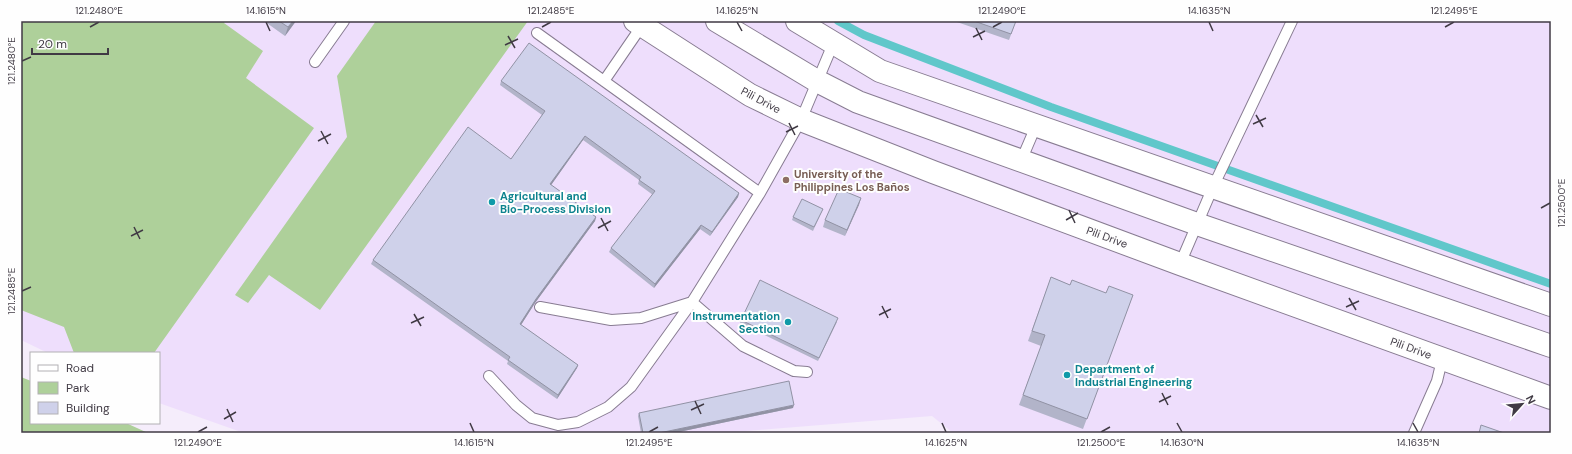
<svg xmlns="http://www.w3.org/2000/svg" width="1572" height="454" font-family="'DM Sans',sans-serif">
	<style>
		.built { fill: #eedefc }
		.green { fill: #aed09a }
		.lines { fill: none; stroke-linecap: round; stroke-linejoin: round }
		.stream { stroke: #60c7ca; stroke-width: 8 }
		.lane-casing { stroke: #887c92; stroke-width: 12 }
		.secondary-casing { stroke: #887c92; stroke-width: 24 }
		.lane { stroke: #fff; stroke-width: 10 }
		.secondary { stroke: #fff; stroke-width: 22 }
		.wall { fill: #b2b4c9 }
		.shaded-wall { fill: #9192a4 }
		.building { fill: #cfd1ea; stroke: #9192a4 }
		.ticks { fill: none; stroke: #403a44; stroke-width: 1.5 }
		.education-dot { fill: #8d6e63; stroke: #fefefe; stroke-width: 1.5 }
		.culture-dot { fill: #0f9aa8; stroke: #fefefe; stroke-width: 1.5 }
		.labels { text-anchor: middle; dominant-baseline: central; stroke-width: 4; stroke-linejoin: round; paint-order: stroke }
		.street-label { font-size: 11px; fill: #403a44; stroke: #fefefe }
		.education-label { font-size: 11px; font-weight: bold; fill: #785e54; stroke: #fefefe; text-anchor: start }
		.culture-label { font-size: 11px; font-weight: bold; fill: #0d838f; stroke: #fefefe; text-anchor: start }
		.neatline { fill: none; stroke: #403a44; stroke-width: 1.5 }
		.ticks-label { font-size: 10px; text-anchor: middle; fill: #403a44 }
	</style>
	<rect width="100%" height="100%" fill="#f5edfb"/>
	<path class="built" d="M21 21H1551V433H953L932 416 722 433H244L159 403V353H48L21 340Z"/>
	<path class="green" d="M21 21H225L224 23 263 51 246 78 314 128 154 353H74L64 327 21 310Z
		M376 21H528L320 310 269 275 248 303 235 295 347 137 337 76Z
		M21 377 31 381V423H126L148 433H21Z"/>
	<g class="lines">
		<path class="stream" d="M838 21 864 35 1051 107 1551 284"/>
		<g class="lane-casing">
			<path id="lane" d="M537 33 760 193
				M315 62 344 21
				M604 81 643 24
				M1021 161 1036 126
				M1180 264 1213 187 1292 21
				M540 307 611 320 641 318 692 302 743 346 794 371 807 372
				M489 376 516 405 532 418 558 425 578 422 608 407 631 387 692 302 760 193 801 120 833 44
				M1414 433 1437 381 1442 360"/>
		</g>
		<g class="secondary-casing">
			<path id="secondary" d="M635 21 750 95 801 120 933 172 1180 264 1551 398
				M717 21 817 81 858 102 1197 224 1551 346
				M797 21 880 71 1551 305"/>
		</g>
		<use href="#lane" class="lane"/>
		<use href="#secondary" class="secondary"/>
	</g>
	<path class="wall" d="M264 21H296L285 36Z
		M954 21H1016L1009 40Z
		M501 81 739 193 738 197 710 236 700 229 654 288 609 252 611 248 653 195 638 184 639 180 583 140 551 185 596 217 595 221 535 303 521 325 578 365 577 368 557 399 507 364 508 361 371 264 373 260 511 159 542 115 500 85Z
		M861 198 845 236 823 227 825 220Z
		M823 209 813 231 792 220 793 217Z
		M1051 277 1070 285 1106 293 1133 295 1083 429 1019 405 1041 346 1028 341Z
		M741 320 837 322 818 361 740 323Z
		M793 408 674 433H641L638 416 639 413Z"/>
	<path class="shaded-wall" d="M293 21H296L285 36 288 27Z
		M585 136 583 140 549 188 550 184Z
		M739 193 738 197 710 236 712 232Z
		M861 198 859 205 845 236 847 230Z
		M596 217 595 221 535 303 519 328 520 324 536 299Z
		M701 225 700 229 654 288 655 284Z
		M578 365 577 368 557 399 558 395Z
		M794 405 793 408 674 433H659Z"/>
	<path class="building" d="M279 21H293L288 27Z
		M974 21H1016L1011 34Z
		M529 43 739 193 712 232 701 225 655 284 611 248 655 191 639 180 641 177 585 136 550 184 596 217 536 299 520 324 578 365 558 395 508 360 510 357 373 260 468 127 511 159 545 111 501 81Z
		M839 189 861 198 847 230 825 220Z
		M802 199 823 209 814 227 793 217Z
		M1051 277 1070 285 1072 280 1106 293 1109 286 1133 295 1087 419 1023 395 1045 335 1032 331Z
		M760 280 838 318 819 358 741 320Z
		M789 381 794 405 659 433H643L639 413Z
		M1481 425 1504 433H1479Z"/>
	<path class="ticks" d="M266 22 270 31M737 22 742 31M1209 22 1213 31M90 27 99 22M542 27 551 22M993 27 1002 22M1445 27 1454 22M976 28 982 40M508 36 515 48M973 37 985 31M505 45 518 39M22 61 31 57M1256 115 1263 127M789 123 795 135M1253 124 1266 118M321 131 328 144M786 132 798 126M318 141 331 134M1541 208 1550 203M1069 210 1075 223M601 218 608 231M1066 220 1078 213M134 227 140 239M598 228 611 221M131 236 143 230M22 291 31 287M1349 298 1356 310M882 306 888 318M1346 307 1359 301M414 314 421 326M879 315 891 309M411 323 424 317M1162 393 1168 405M695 401 701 414M1159 402 1171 396M227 409 233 422M691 410 704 404M224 419 236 412M470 423 474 432M942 423 946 432M1177 423 1182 432M1413 423 1418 432M198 432 207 427M649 432 658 427M1101 432 1110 427"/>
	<circle class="education-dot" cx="786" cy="180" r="4"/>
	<g class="culture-dot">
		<circle cx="492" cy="202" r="4"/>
		<circle cx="788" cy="322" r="4"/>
		<circle cx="1067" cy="375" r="4"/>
	</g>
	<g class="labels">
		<g class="street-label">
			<text transform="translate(761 100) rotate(28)">Pili Drive</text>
			<text transform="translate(1107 237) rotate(20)">Pili Drive</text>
			<text transform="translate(1411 348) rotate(20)">Pili Drive</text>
		</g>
		<g class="education-label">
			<text x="794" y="174">University of the<tspan x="794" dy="13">Philippines Los Baños</tspan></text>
		</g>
		<g class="culture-label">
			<text x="500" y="196">Agricultural and<tspan x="500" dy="13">Bio-Process Division</tspan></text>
			<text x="780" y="316" text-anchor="end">Instrumentation<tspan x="780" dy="13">Section</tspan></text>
			<text x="1075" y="369">Department of<tspan x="1075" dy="13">Industrial Engineering</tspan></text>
		</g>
	</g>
	<rect width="1572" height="454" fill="none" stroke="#fefefe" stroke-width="44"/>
	<rect x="30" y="352" width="130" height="72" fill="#fefefe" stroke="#b2b0b4"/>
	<rect x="38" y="365" width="20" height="6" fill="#ffffff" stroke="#b2b0b4"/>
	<text x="66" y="372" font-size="12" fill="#403a44">Road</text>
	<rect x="38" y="382" width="20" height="12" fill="#aed09a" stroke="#b2b0b4"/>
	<text x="66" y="392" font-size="12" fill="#403a44">Park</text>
	<rect x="38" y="402" width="20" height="12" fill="#cfd1ea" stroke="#b2b0b4"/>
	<text x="66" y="412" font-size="12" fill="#403a44">Building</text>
	<g transform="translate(1522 404) rotate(63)" stroke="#fefefe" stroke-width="3" paint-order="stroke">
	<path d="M0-3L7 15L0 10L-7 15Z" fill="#403a44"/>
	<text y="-6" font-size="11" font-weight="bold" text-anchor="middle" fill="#403a44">N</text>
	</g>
	<path d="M32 48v6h76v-6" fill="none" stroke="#403a44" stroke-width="2"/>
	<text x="38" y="48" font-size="12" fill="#403a44" stroke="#fefefe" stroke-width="3" paint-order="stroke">20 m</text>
	<rect x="22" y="22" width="1528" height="410" class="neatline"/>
	<g class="ticks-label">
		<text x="99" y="14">121.2480°E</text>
		<text x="266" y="14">14.1615°N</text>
		<text x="551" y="14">121.2485°E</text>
		<text x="737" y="14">14.1625°N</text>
		<text x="1002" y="14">121.2490°E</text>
		<text x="1209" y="14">14.1635°N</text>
		<text x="1454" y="14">121.2495°E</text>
		<text transform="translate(11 61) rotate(-90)" y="4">121.2480°E</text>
		<text transform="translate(1561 203) rotate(-90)" y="4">121.2500°E</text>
		<text transform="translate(11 291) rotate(-90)" y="4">121.2485°E</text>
		<text x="198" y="446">121.2490°E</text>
		<text x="474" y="446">14.1615°N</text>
		<text x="649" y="446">121.2495°E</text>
		<text x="946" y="446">14.1625°N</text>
		<text x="1101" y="446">121.2500°E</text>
		<text x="1182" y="446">14.1630°N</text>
		<text x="1418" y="446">14.1635°N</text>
	</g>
</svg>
